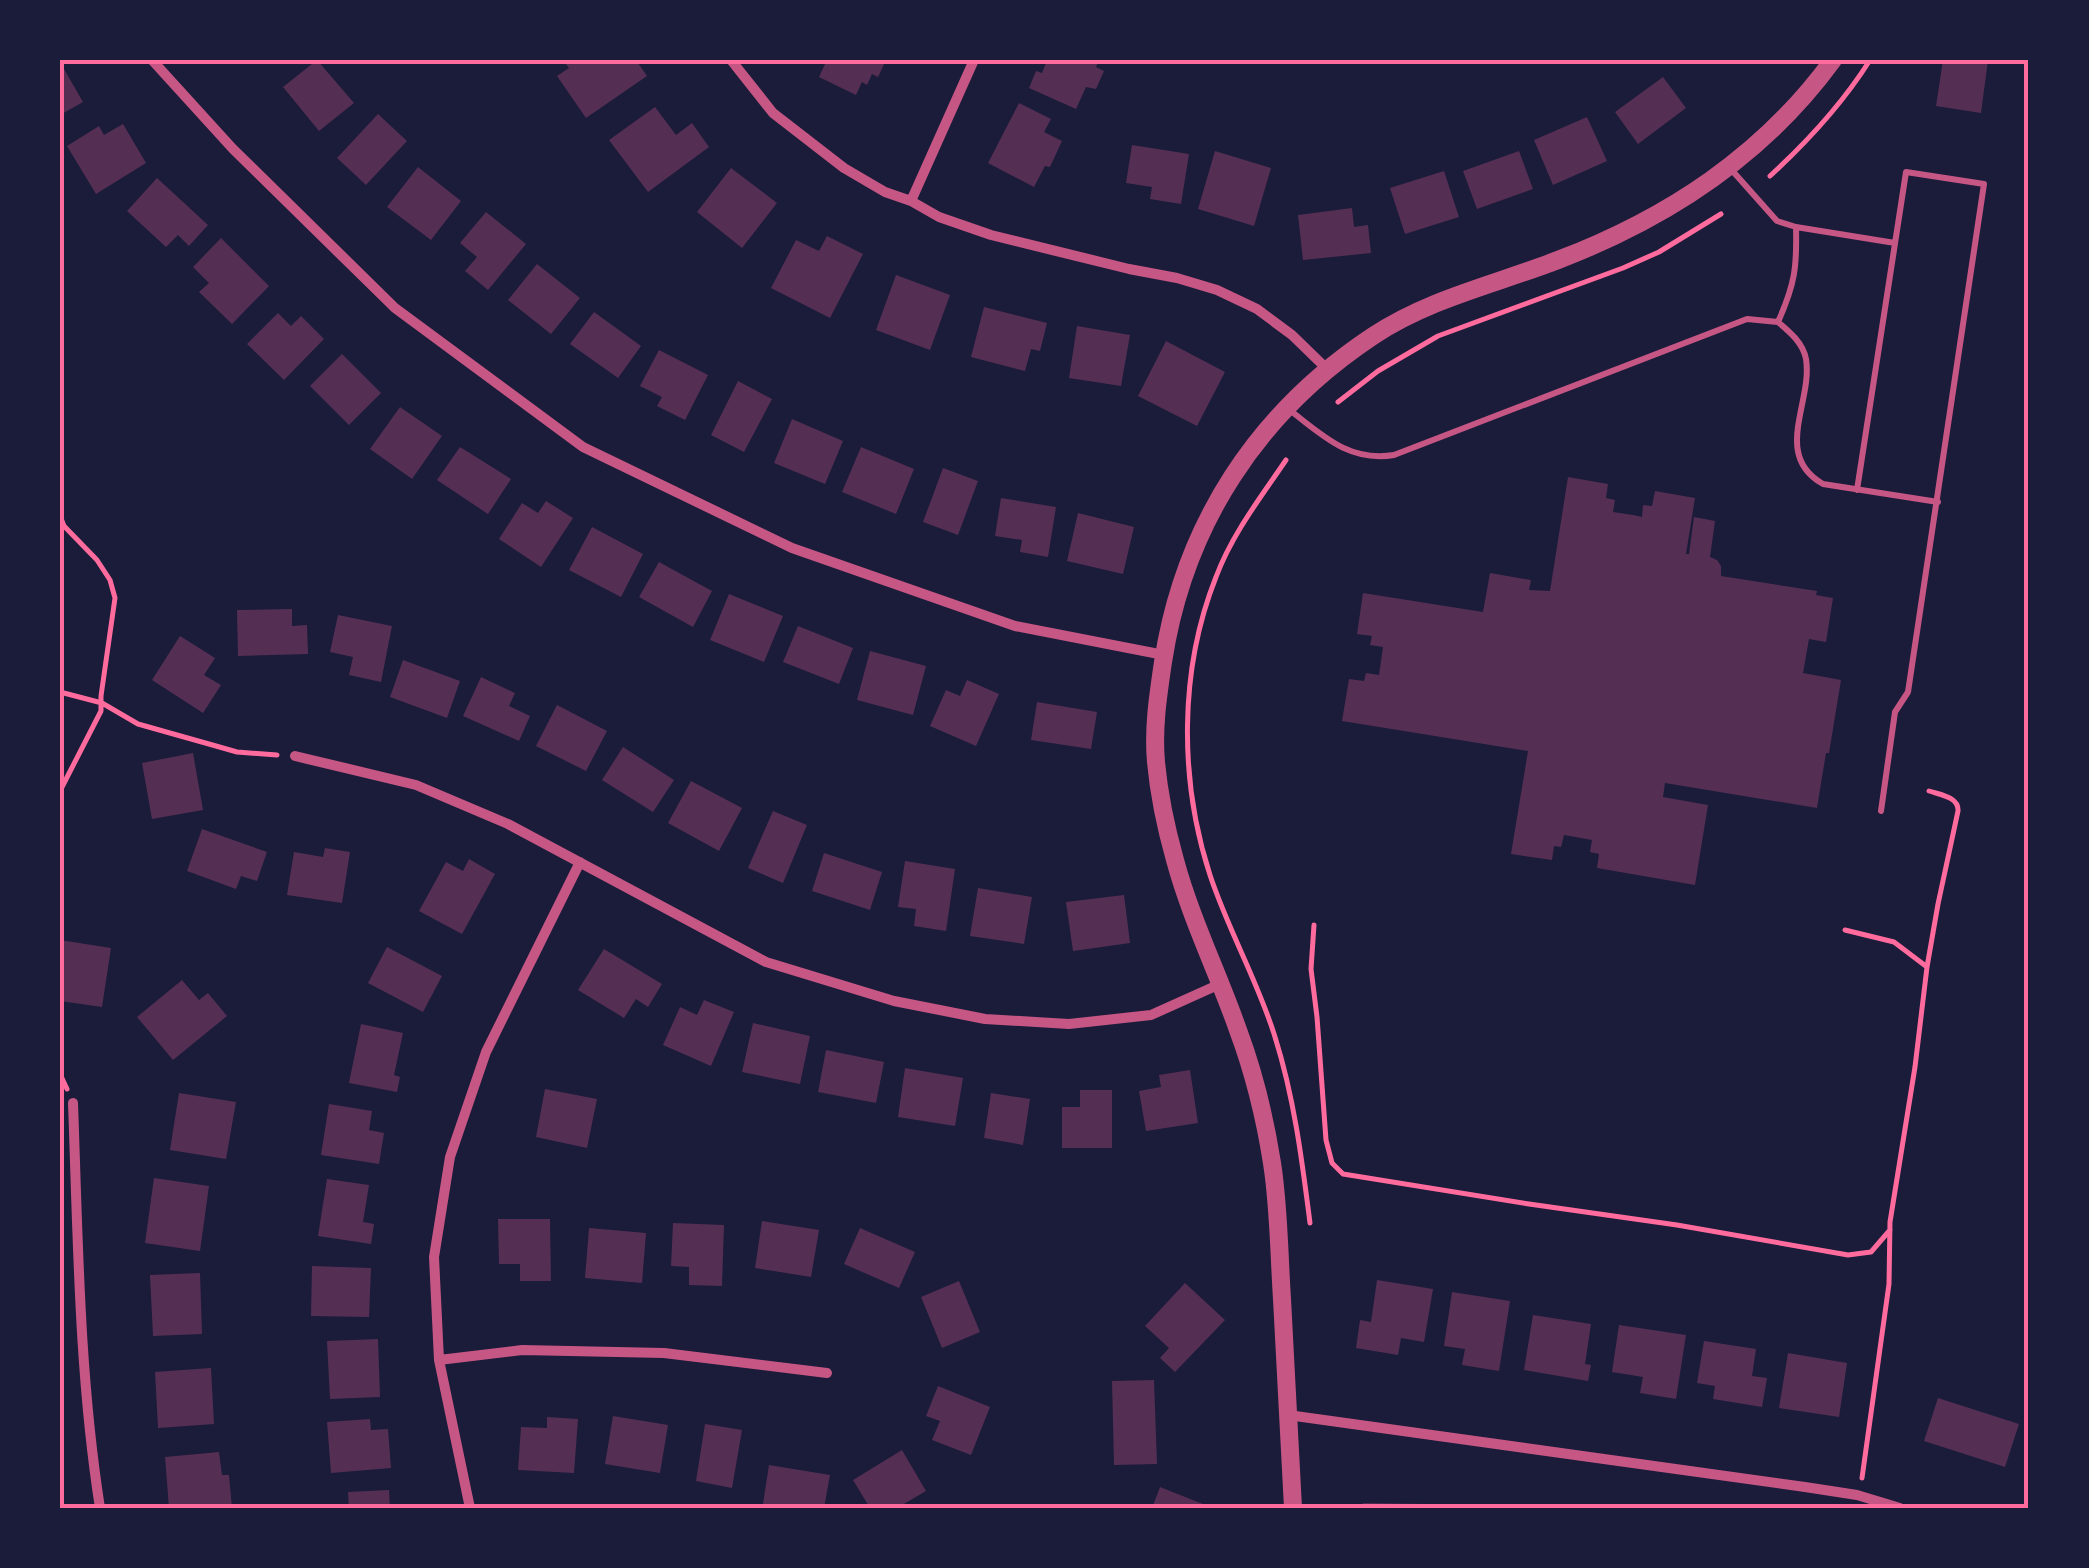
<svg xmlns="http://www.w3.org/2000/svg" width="2089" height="1568" font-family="'Noto Sans',sans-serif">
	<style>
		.building { fill: #542f53 }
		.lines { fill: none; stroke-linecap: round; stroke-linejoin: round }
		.path { stroke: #ff6b9d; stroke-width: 5 }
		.service { stroke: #c65784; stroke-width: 6 }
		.minor { stroke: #c65784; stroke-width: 10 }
		.tertiary { stroke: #c65784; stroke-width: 18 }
		.neatline { fill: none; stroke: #ff6b9d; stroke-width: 4 }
	</style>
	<rect width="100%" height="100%" fill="#1b1b3a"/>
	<path class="building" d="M317 60 354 103 319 131 283 87Z
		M563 60H636L647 76 586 118 557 76 569 68Z
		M816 60H886L878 77 872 74 867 85 862 82 856 95 819 77 825 64Z
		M1040 60H1099L1096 67 1104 71 1096 89 1086 87 1076 109 1029 88 1036 71 1042 73 1046 63Z
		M1943 60H1988L1981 113 1936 106Z
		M60 62 83 102 60 115Z
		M1663 77 1686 108 1638 144 1615 112Z
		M1019 103 1051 119 1044 132 1062 141 1050 167 1045 166 1034 187 988 163Z
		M655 107 676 135 692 123 709 147 648 192 609 140Z
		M378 114 407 141 366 185 337 158Z
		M1587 117 1607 161 1553 185 1534 140Z
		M123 124 146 163 96 194 67 146 99 126 104 135Z
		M1132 145 1189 154 1181 204 1150 199 1152 187 1126 183Z
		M1215 151 1271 168 1254 226 1198 209Z
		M1519 151 1533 189 1477 209 1463 171Z
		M418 167 461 201 431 240 387 207Z
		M731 168 777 203 742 248 697 212Z
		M1444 171 1459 217 1405 234 1390 188Z
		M157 178 208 225 189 246 178 235 166 247 127 211Z
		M1352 208 1354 227 1368 225 1371 253 1303 260 1298 215Z
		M486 212 526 244 488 290 465 271 477 257 460 243Z
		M827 236 863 254 830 318 771 288 796 240 819 251Z
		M221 238 269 286 232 324 199 292 209 283 193 267Z
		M537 264 580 298 551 334 508 300Z
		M896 275 950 295 930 350 876 330Z
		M984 307 1047 323 1040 351 1031 349 1025 371 971 357Z
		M594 312 641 346 618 378 570 344Z
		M278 313 291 326 301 316 324 339 284 380 247 344Z
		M1077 326 1130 335 1121 386 1069 378Z
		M1166 341 1225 372 1197 426 1138 396Z
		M659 350 708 375 685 420 657 406 662 397 640 386Z
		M342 354 381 393 349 425 310 386Z
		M738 381 772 399 744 452 711 435Z
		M400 407 442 436 412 479 370 449Z
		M792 419 843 441 825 484 774 463Z
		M460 447 511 479 488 514 437 480Z
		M861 447 914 469 896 514 842 492Z
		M943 468 978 481 958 535 923 522Z
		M1568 477 1608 484 1606 498 1615 500 1613 512 1633 515 1642 517 1643 505 1652 506 1655 491 1695 498 1686 554H1689L1694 517 1715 521 1710 557 1717 560 1721 566V576L1817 591 1816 595 1833 598 1826 642 1809 639 1803 673 1841 680 1829 753H1826L1817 808 1665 783 1663 797 1708 805 1695 885 1597 868 1599 854 1590 852 1592 840 1564 835 1561 847 1554 846 1552 860 1511 854 1528 751 1342 721 1349 679 1364 681 1366 673 1379 675 1383 647 1370 645 1372 636 1357 634 1363 593 1483 612 1490 573 1531 580 1529 590 1550 591Z
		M1001 498 1056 507 1048 557 1020 552 1022 540 995 536Z
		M546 501 573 518 541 567 499 539 522 503 538 513Z
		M1078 513 1134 527 1123 574 1067 561Z
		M592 527 643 554 621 597 569 570Z
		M659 562 712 591 693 627 639 597Z
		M729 594 783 616 764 662 710 640Z
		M292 609V626L307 625 308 654 238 656 237 610Z
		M338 615 392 626 381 682 349 675 353 657 330 652Z
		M798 626 853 648 839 684 783 662Z
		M180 636 215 658 204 675 221 685 203 713 152 680Z
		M870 651 926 666 913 715 857 700Z
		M403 660 460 681 447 718 390 697Z
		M481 677 515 693 509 706 530 716 519 741 463 716Z
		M967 680 999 694 976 746 930 726 946 690 960 696Z
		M1037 702 1097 712 1091 749 1031 740Z
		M557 705 607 731 586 771 536 746Z
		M623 747 674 780 653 812 602 780Z
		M193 753 203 810 152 819 142 763Z
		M691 781 742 808 719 851 668 823Z
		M773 811 807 825 783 883 748 868Z
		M202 829 267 852 257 881 241 876 236 889 187 871Z
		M325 848 350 852 342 903 287 895 294 852 323 857Z
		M824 853 882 872 870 910 812 891Z
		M469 859 495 874 462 934 419 911 446 862 463 871Z
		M905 861 955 869 946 931 914 926 916 909 898 907Z
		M978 888 1032 897 1024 944 970 936Z
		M1124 895 1130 943 1073 951 1066 902Z
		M60 940 111 948 102 1007 60 1001Z
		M387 947 442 976 423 1012 368 983Z
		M604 949 662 984 648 1007 636 999 624 1018 578 990Z
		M182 980 199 1000 208 993 227 1016 173 1060 137 1017Z
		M704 1000 734 1012 711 1066 663 1045 680 1007 697 1015Z
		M753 1023 810 1036 800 1084 742 1072Z
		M361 1024 403 1033 394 1075 400 1077 397 1092 349 1083Z
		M826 1050 884 1062 876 1103 818 1092Z
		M905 1068 963 1078 955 1126 898 1117Z
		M1190 1070 1198 1123 1146 1131 1139 1091 1161 1087 1159 1075Z
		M545 1089 597 1099 587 1148 536 1137Z
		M1080 1090H1112V1148H1062V1107H1080Z
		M179 1093 236 1102 226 1159 170 1150Z
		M991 1093 1030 1099 1023 1145 984 1138Z
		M329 1104 372 1111 369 1130 384 1133 379 1164 321 1155Z
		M154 1178 209 1186 200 1251 145 1243Z
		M327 1179 369 1185 363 1222 374 1224 371 1244 318 1236Z
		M498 1219H550L551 1281H520V1264H499Z
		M762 1221 819 1230 811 1277 755 1268Z
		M673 1223 724 1225 722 1286 689 1285V1267L671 1266Z
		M589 1228 646 1233 642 1283 585 1278Z
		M860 1228 915 1252 899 1288 844 1264Z
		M312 1266 371 1268 369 1317 311 1316Z
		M200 1273 202 1334 153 1336 150 1275Z
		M1377 1280 1433 1289 1424 1342 1401 1338 1398 1355 1356 1348 1360 1320 1371 1322Z
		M959 1281 980 1332 942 1348 921 1297Z
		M1185 1283 1225 1320 1175 1372 1160 1358 1169 1348 1145 1326Z
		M1452 1292 1510 1301 1499 1371 1462 1365 1465 1349 1444 1346Z
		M1533 1315 1591 1324 1585 1364 1591 1365 1588 1381 1524 1370Z
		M1619 1325 1686 1335 1676 1399 1640 1393 1643 1377 1612 1372Z
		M378 1339 380 1397 330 1399 327 1341Z
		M1704 1341 1756 1349 1752 1376 1767 1378 1762 1407 1713 1399 1715 1386 1697 1383Z
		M1788 1353 1847 1363 1839 1417 1779 1408Z
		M211 1368 214 1424 158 1428 155 1372Z
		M1154 1380 1157 1464 1114 1465 1112 1381Z
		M938 1386 990 1407 971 1455 932 1440 940 1421 926 1416Z
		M1938 1398 2019 1424 2005 1467 1924 1441Z
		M613 1416 668 1425 660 1473 605 1464Z
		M547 1417 578 1419 574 1473 518 1470 521 1427 547 1428Z
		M370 1419 371 1430 388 1429 391 1468 331 1473 327 1422Z
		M705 1424 742 1430 732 1488 696 1481Z
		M902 1450 926 1491 897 1508H870L853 1480Z
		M219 1452 222 1475H229L232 1508H169L165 1457Z
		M769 1465 830 1475 824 1508H790L763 1504Z
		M1160 1487 1213 1508H1152Z
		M389 1490 390 1508H349L348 1492Z
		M1363 1503 1427 1504V1508H1363Z"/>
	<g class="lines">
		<path class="path" d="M1770 176C1807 142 1843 103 1870 60
			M1338 402 1378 371 1438 336 1623 268 1659 252 1721 214
			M1286 460C1261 497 1232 534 1216 577 1179 670 1179 780 1210 875 1228 930 1258 981 1275 1037 1294 1097 1302 1160 1310 1223
			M60 516 64 526 97 560 110 580 115 598 101 696V711L60 791
			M60 692 102 703 138 724 216 746 237 752 277 755
			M1314 925 1311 969 1317 1017 1326 1140 1332 1163 1343 1174 1529 1204 1677 1225 1848 1255 1871 1252 1890 1230
			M1845 930 1894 942 1927 967
			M60 1074 67 1089
			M1862 1478 1889 1284 1890 1222 1915 1067 1927 967 1938 904 1958 811C1959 797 1941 795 1929 791"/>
		<path class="service" d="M1796 227 1895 243
			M1778 322C1790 332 1803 343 1806 359 1813 402 1772 455 1823 484L1938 502
			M1291 411C1324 437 1350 462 1394 455L1747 319 1778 322C1795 284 1797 267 1796 227L1777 221 1729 167
			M1857 490 1906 172 1984 184 1908 692 1895 712 1881 811"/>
		<path class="minor" d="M152 60 233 149 395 308 583 447 792 548 1015 626 1164 655
			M731 60 773 113 844 168 885 192 911 201 939 217 991 235 1129 269 1177 278 1217 290 1257 309 1292 335 1327 369
			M911 201 974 60
			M295 756 416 785 508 824 766 962 894 1001 985 1019 1069 1024 1151 1015 1220 984
			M73 1103C78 1239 79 1374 100 1508
			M439 1360 522 1350 664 1353 827 1373
			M1288 1415 1805 1487 1857 1495 1900 1508
			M470 1508 439 1360 434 1257 450 1157 486 1052 580 862"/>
		<path class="tertiary" d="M1293 1508C1289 1438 1286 1369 1282 1299 1279 1254 1279 1207 1272 1163 1265 1118 1254 1073 1238 1030 1218 973 1191 919 1175 860 1166 828 1159 795 1156 762 1153 728 1158 696 1163 662 1184 525 1257 413 1373 336 1428 299 1496 284 1558 260 1668 218 1763 156 1833 60"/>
	</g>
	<rect width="2089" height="1568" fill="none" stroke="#1b1b3a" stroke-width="125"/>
	<rect x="62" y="62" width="1964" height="1444" class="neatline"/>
</svg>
